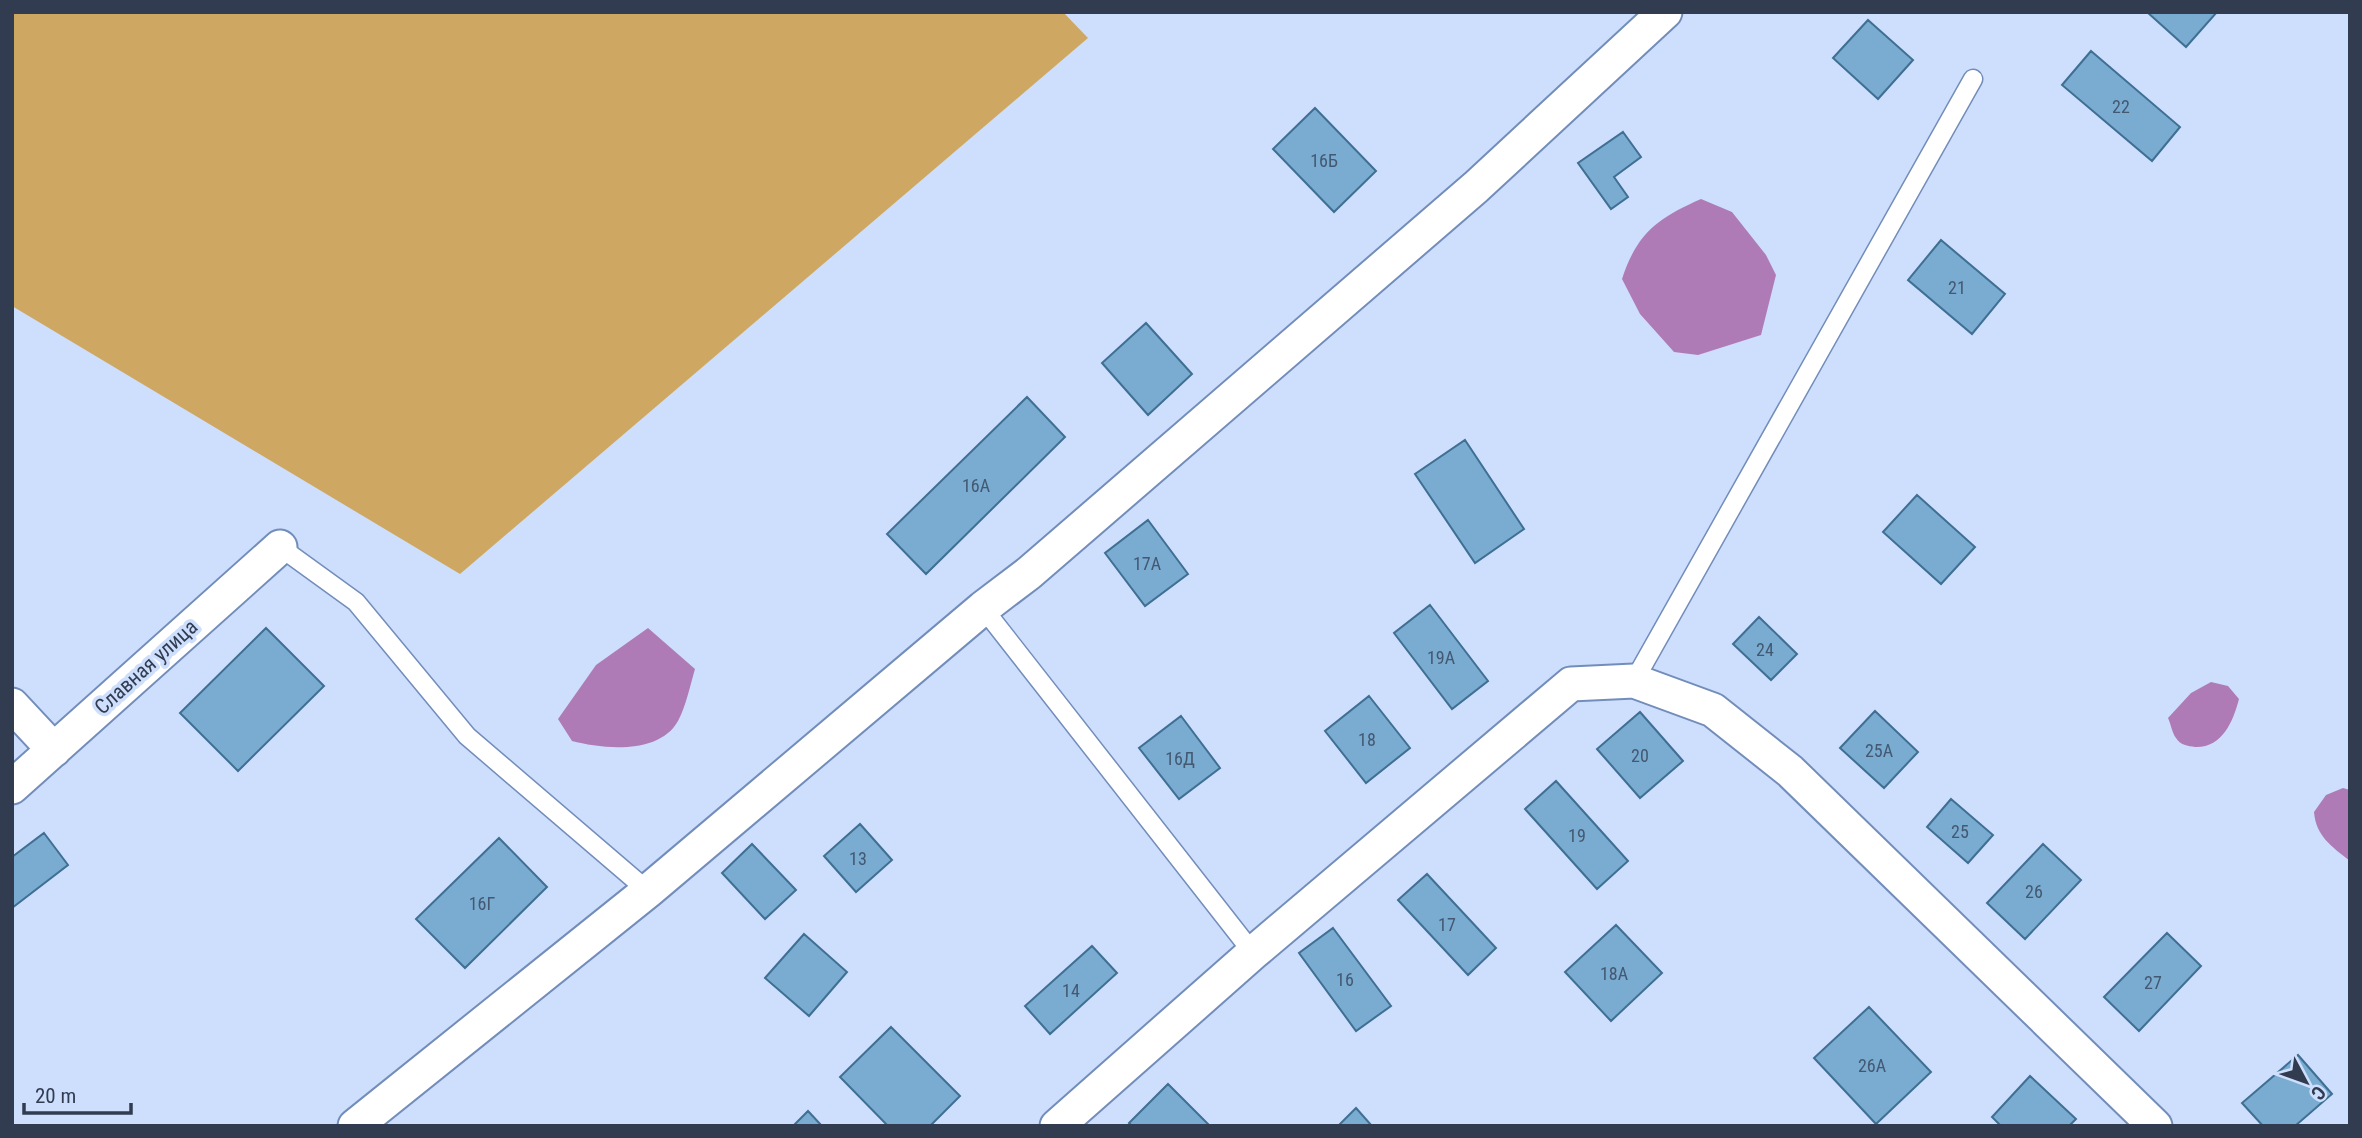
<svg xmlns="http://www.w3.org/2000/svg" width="2362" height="1138" font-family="'Roboto Condensed',sans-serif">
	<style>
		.green { fill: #cea863 }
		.water { fill: #af7bb7 }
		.building { fill: #7aabd1; stroke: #3f6f92; stroke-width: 2 }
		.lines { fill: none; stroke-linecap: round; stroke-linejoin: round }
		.service-casing { stroke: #738dbb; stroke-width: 21 }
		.minor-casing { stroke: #738dbb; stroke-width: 37 }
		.service { stroke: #fff; stroke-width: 18 }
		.minor { stroke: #fff; stroke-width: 33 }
		.labels { text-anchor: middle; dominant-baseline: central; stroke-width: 7; stroke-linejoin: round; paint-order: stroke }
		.number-label { font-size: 18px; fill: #435871 }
		.street-label { font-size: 21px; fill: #313c51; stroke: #cedffd }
	</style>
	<rect width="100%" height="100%" fill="#cedffd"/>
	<path class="green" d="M12 12H1063L1088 38 460 574 12 306Z"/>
	<path class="water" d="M1701 199 1732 212 1766 255 1776 275 1761 335 1698 355 1674 352 1640 314 1622 279C1637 233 1658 218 1701 199Z
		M648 628 695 669C690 686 686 706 678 721 659 755 603 749 572 741L558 719 596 665Z
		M2211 682 2228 686 2239 699C2233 722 2222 748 2195 747 2188 746 2180 745 2176 738 2172 733 2171 724 2168 718L2191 693Z
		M2343 788 2350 790V861C2331 846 2316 836 2314 812L2326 795Z"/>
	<path class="building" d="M2147 12H2217L2186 47Z
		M1868 20 1913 60 1878 99 1833 58Z
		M2091 51 2180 127 2152 161 2062 85Z
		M1315 108 1376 171 1334 212 1273 149Z
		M1623 132 1641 157 1614 177 1628 197 1611 209 1578 163Z
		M1941 240 2005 294 1972 334 1908 280Z
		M1146 323 1192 374 1148 415 1102 363Z
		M1027 397 1065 437 926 574 887 534Z
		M1465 440 1524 529 1475 563 1415 474Z
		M1917 495 1975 547 1941 584 1883 532Z
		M1148 520 1188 574 1145 606 1105 553Z
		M1430 605 1488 681 1452 709 1394 633Z
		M1759 617 1797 654 1771 680 1733 644Z
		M266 628 324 686 238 771 180 713Z
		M1369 696 1410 748 1366 783 1325 731Z
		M1875 711 1918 752 1884 788 1840 748Z
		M1640 712 1683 761 1640 798 1597 749Z
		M1181 716 1220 768 1179 799 1139 748Z
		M1556 781 1628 861 1597 889 1525 809Z
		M1951 799 1993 835 1968 863 1927 827Z
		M860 824 892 860 856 892 824 856Z
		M44 833 68 865 12 908V857Z
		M499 838 547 887 465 968 416 919Z
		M752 844 796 890 765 919 722 873Z
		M2043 844 2081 880 2025 939 1987 903Z
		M1427 874 1496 948 1468 975 1398 900Z
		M1616 925 1662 973 1611 1021 1565 972Z
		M1333 928 1391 1006 1356 1031 1299 953Z
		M2167 933 2201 966 2139 1031 2104 997Z
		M804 934 847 972 809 1016 765 978Z
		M1092 946 1117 973 1050 1034 1025 1006Z
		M1869 1007 1931 1072 1876 1124 1814 1058Z
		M891 1027 960 1096 930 1126H888L840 1077Z
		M2298 1055 2332 1094 2295 1126H2263L2242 1103Z
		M2030 1076 2076 1119 2069 1126H2001L1992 1117Z
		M1168 1084 1210 1126H1132L1129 1123Z
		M1356 1108 1372 1126H1338Z
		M808 1111 822 1126H793Z"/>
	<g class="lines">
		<g class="service-casing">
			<path id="service" d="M280 547 356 602 467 736 648 891
				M983 608 1253 953
				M1634 681 1973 79"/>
		</g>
		<g class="minor-casing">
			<path id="minor" d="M12 705 54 750
				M12 787 280 547
				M355 1126 648 891 983 608 1029 573 1476 187 1665 12
				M1057 1126 1253 953 1571 684 1634 681 1713 710 1790 771 2155 1126"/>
		</g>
		<use href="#service" class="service"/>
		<use href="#minor" class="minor"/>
	</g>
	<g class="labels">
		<g class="number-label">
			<text x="2121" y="106">22</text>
			<text x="1324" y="160">16Б</text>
			<text x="1957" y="287">21</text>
			<text x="976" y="485">16А</text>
			<text x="1147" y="563">17А</text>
			<text x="1765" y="649">24</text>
			<text x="1441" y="657">19А</text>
			<text x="1367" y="739">18</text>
			<text x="1879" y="750">25А</text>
			<text x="1640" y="755">20</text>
			<text x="1180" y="758">16Д</text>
			<text x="1960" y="831">25</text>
			<text x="1577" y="835">19</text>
			<text x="858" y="858">13</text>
			<text x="2034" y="891">26</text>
			<text x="482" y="903">16Г</text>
			<text x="1447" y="924">17</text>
			<text x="1614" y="973">18А</text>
			<text x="1345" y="979">16</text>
			<text x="2153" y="982">27</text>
			<text x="1071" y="990">14</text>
			<text x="1872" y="1065">26А</text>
		</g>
		<g class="street-label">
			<text transform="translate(146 667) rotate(-42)">Славная улица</text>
		</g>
	</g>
	<rect width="2362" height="1138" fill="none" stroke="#313c51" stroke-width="28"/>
	<g transform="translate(2306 1082) rotate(131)" stroke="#cedffd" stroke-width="5" paint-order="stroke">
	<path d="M0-5L12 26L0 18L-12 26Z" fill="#313c51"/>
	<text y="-10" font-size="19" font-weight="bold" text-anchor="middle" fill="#313c51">С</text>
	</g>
	<path d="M24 1103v10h107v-10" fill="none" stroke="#313c51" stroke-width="3.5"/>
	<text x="35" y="1103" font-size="21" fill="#313c51" stroke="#cedffd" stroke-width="5" paint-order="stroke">20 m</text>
</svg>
